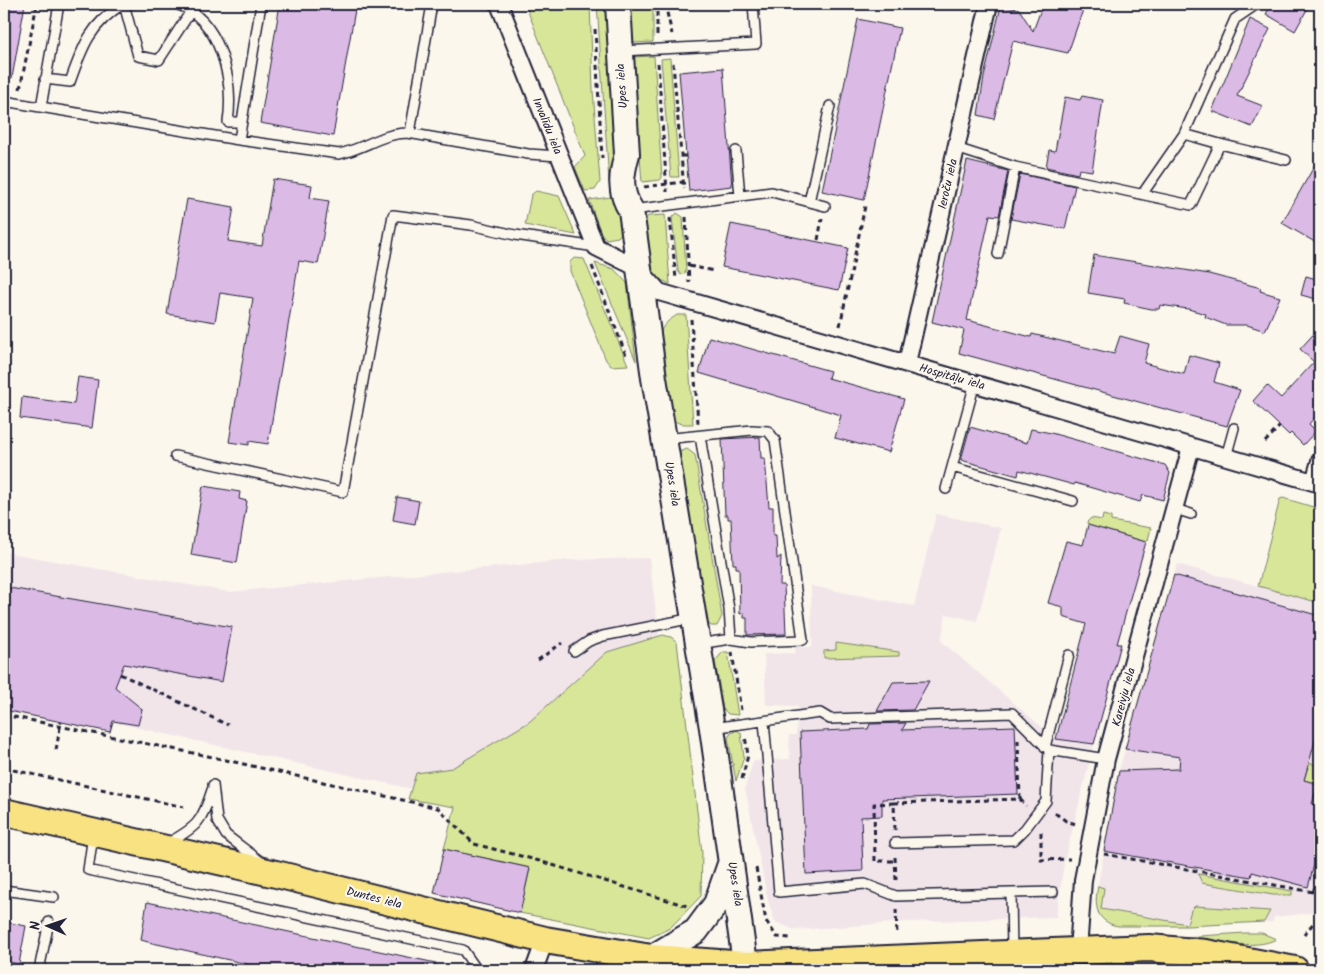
<svg xmlns="http://www.w3.org/2000/svg" width="1324" height="974" font-family="Kalam,sans-serif">
	<style>
		.built { fill: #f1e5ea }
		.green { fill: #d8e699; stroke: #7d846a }
		.building { fill: #dbbae5; stroke: #22223b }
		.lines { fill: none; stroke-linecap: round; stroke-linejoin: round }
		.lane-casing { stroke: #22223b; stroke-width: 12 }
		.street-casing { stroke: #22223b; stroke-width: 20 }
		.secondary-casing { stroke: #22223b; stroke-width: 28 }
		.primary-casing { stroke: #22223b; stroke-width: 30 }
		.path { stroke: #22223b; stroke-width: 3; stroke-dasharray: 5 4; stroke-linecap: butt }
		.lane { stroke: #fbf7ec; stroke-width: 9 }
		.street { stroke: #fbf7ec; stroke-width: 16 }
		.secondary { stroke: #fbf7ec; stroke-width: 24 }
		.primary { stroke: #f8e281; stroke-width: 26 }
		.labels { text-anchor: middle; dominant-baseline: central; stroke-width: 4.5; stroke-linejoin: round; paint-order: stroke }
		.street-label { font-size: 12px; fill: #22223b; stroke: #fbf7ec }
	</style>
	<rect width="100%" height="100%" fill="#fbf7ec"/>
	<filter id="ink" filterUnits="userSpaceOnUse"><feTurbulence type="fractalNoise" baseFrequency=".02" numOctaves="2"/><feDisplacementMap in="SourceGraphic" scale="10" xChannelSelector="R" yChannelSelector="G"/><feConvolveMatrix kernelMatrix="1 2 1 2 8 2 1 2 1" color-interpolation-filters="sRGB"/></filter>
	<g filter="url(#ink)">
		<path class="built" d="M936 514 1001 528 977 621 946 614 941 641 1056 739 1094 744 1064 863 1056 917 907 922 795 930 775 922 768 901 745 788 753 761 790 759 789 735H796L798 706 766 705 764 654 795 653V647H812L811 586 914 606Z
			M4 552 229 592 570 560 649 558 684 824 466 801 4 698Z
			M1177 564 1320 603V912L1274 917 1273 922 1187 926H1118L1110 925 1097 913 1095 901 1118 774Z"/>
		<path class="green" d="M525 4H590L593 90 600 182 595 190 585 191 575 167 585 156Z
			M597 4H605L617 187 609 182Z
			M630 4H653V42L632 43Z
			M654 56 662 178 660 180 642 182 632 57Z
			M670 58 679 177H671L661 59Z
			M536 191 559 196 576 235 525 225 531 195Z
			M618 196 621 233 618 237 606 239 601 233 589 200Z
			M677 213 683 217 686 272 681 275 678 271 672 218Z
			M665 215 670 284 657 278 652 269 645 220 648 216Z
			M574 258 584 259 628 365 611 366 606 360 570 271V262Z
			M595 263 614 269 627 283 636 361Z
			M677 315H686L693 424C682 424 677 425 670 416 668 398 655 344 661 331 664 323 671 319 677 315Z
			M687 449 695 455 722 616 717 626H711L706 621 678 457 681 451Z
			M1283 498 1320 509V603L1258 586 1280 499Z
			M1103 515 1111 517V521L1151 528 1148 540 1146 542 1088 525 1087 522 1091 518 1102 520Z
			M663 635 671 637 677 642 702 853 701 896 670 928 649 938 520 913 530 868 444 849 455 807 408 799 416 773 452 768 529 722 607 652Z
			M836 643 899 652V656L824 658V651L836 650Z
			M723 652H728L738 715 728 714 723 709 715 661Z
			M737 730 741 733 744 757 736 781 728 738 731 733Z
			M1309 763 1320 766V785L1304 780Z
			M1198 874 1292 891V895H1273L1202 883Z
			M1098 886 1104 888 1101 909 1187 924 1191 910 1195 906 1270 911 1264 922 1187 926H1118C1096 922 1094 906 1098 886Z
			M1245 933H1262L1276 939C1256 951 1208 940 1185 937Z"/>
		<path class="building" d="M4 4H25L12 78 4 77Z
			M280 4H356L333 136 260 123Z
			M1043 4H1085L1068 53 1013 41 994 119 978 115 984 77 1001 6 1019 9 1033 31Z
			M1272 4H1310L1295 31 1266 14Z
			M858 19 900 28 864 200 822 191Z
			M1250 19 1270 29 1237 96 1263 106 1252 127 1212 111Z
			M723 68 732 186 689 191 679 72Z
			M1082 96 1103 100 1092 171 1079 169 1078 174 1046 167 1049 150 1055 151 1065 97 1080 100Z
			M1320 156V245L1282 223Z
			M967 161 1008 171 999 216 990 215 967 320 1031 337 1032 334 1114 354 1120 336 1149 344 1144 363 1184 374 1189 355 1219 363 1214 382 1240 390 1227 426 959 353 964 330 932 322Z
			M1020 174 1075 186 1065 229 1011 219Z
			M273 179 312 185 310 198 329 201 318 264 299 261 268 444 249 441V445L229 442 253 298 220 293 215 322 167 314 187 199 234 207 228 241 262 246Z
			M731 224 848 248 839 290 722 267Z
			M1094 255 1209 274 1261 288 1260 291 1280 297 1265 331 1247 325H1226L1205 317 1206 314 1188 309 1160 305 1159 309H1151L1124 303 1125 299 1088 293Z
			M1306 276 1320 280V300L1301 295Z
			M1320 327V411L1309 424 1316 431 1303 445 1291 433 1289 435 1253 401 1267 385 1281 398 1314 362 1300 349Z
			M709 337 830 371 828 378 904 399 889 452 835 438 841 415 699 373Z
			M78 377 98 380 92 428 20 418 22 397 74 404Z
			M970 427 1027 443 1031 429 1051 433 1165 465 1170 473 1163 500 1143 495 1140 502 1075 483 1074 485 1019 470 1018 476 961 460Z
			M760 437 761 458H765L769 507H773V536H776L777 559 781 556 780 585H784L786 634 747 635V618H744V613L740 614 739 568H736V564H733L731 519H728V515H725L722 439Z
			M203 486 240 492 239 499 247 501 237 563 191 555Z
			M397 497 419 501 415 524 393 520Z
			M1088 525 1146 542 1117 644H1121L1094 744 1056 739 1086 624 1063 617V607L1048 603 1066 541 1083 545Z
			M1174 575 1320 616V724L1304 780 1318 784 1312 804 1320 806V843L1308 887 1252 872 1251 877 1104 851 1119 771 1179 769 1180 757 1125 749Z
			M4 587 232 627 222 682 124 664 115 687 142 709 138 725 113 721 110 732 4 710Z
			M929 681 913 710 877 711 893 682Z
			M906 723 902 730 1015 726 1018 794 882 799V816L861 817 863 871 806 874 800 732 868 729 870 724Z
			M444 849 530 868 520 913 434 893Z
			M147 902 436 963 435 970H274L148 942 141 940Z
			M4 922 26 926 19 964 4 961Z"/>
		<g class="lines">
			<g class="lane-casing">
				<path id="lane" d="M124 4 138 56 159 60 191 11
					M176 4C221 19 234 80 228 122H241
					M622 51 756 44 753 4
					M45 79 70 82C82 48 90 24 123 4
					M4 101 239 140 339 154C364 149 382 133 408 133L528 154 559 156
					M41 107 59 4
					M410 133 432 4
					M1184 134 1235 19 1257 4
					M239 140 261 4
					M956 148 1015 167 1191 205 1220 144 1286 160
					M736 151 740 196
					M1143 193 1184 134 1220 144
					M809 202 830 106
					M632 210 772 192 825 206
					M998 254 1015 167
					M700 436 729 609 731 639
					M664 439 752 430 768 431 775 440 803 640 751 642 731 639 698 644
					M175 456 343 492 393 215 471 225 515 235 596 247
					M1226 457 1234 428
					M952 467 1073 501
					M946 489 975 383
					M1175 509 1191 514
					M574 651 589 641 603 636 693 618
					M764 721 779 892 865 884 896 896 1011 893 1012 951
					M712 728 820 713 830 719 1012 713 1049 750 1106 759
					M1045 747 1069 655
					M213 785 217 820 226 835 260 861
					M93 835 88 870 463 950 477 970
					M168 843C197 827 202 822 212 790
					M895 843 1014 840 1025 829 1046 801 1049 750
					M4 890 54 897
					M1011 893 1053 892
					M39 970 49 922"/>
			</g>
			<g class="street-casing">
				<path id="street" d="M499 4 596 247 638 268 659 292 1320 484
					M907 363 989 4
					M1314 482 1320 461
					M1078 951 1083 880 1106 759 1191 447
					M534 970 545 940"/>
			</g>
			<g class="secondary-casing">
				<path id="secondary" d="M618 4 627 154C621 175 619 192 631 210L654 378 712 728 746 970
					M651 958 696 931 716 904 730 864"/>
			</g>
			<g class="primary-casing">
				<path id="primary" d="M4 812 276 874 545 940 651 958 746 965 1149 948 1206 953 1295 970"/>
			</g>
			<path class="path" d="M665 4 672 34
				M595 29 602 158
				M657 35V4
				M658 63 667 192
				M673 63 684 189
				M20 89 37 4
				M681 156H686
				M644 187 683 182
				M686 217 689 283
				M670 218 676 279
				M818 240 822 219
				M592 266 627 358
				M689 266 714 271
				M691 319 698 423
				M840 326 865 206
				M1265 442 1280 426
				M732 652 741 710
				M538 660 562 643
				M120 674 228 725
				M4 715 208 756 438 808 474 844 536 860 687 906
				M1320 731V742
				M1018 740 1020 799
				M56 750 61 722
				M4 768 184 807
				M742 779 748 755 745 736
				M1314 795 1320 797
				M894 803 874 804 875 861H895
				M1055 813 1066 821 1076 824
				M895 830 894 803 1020 799 1026 806
				M1041 832V860L1070 859
				M1104 854 1313 892
				M895 857 896 880
				M756 868 766 921 777 937 790 938
				M1313 893 1320 867
				M896 909 897 935
				M1304 935 1315 921 1320 920"/>
			<use href="#lane" class="lane"/>
			<use href="#street" class="street"/>
			<use href="#secondary" class="secondary"/>
			<use href="#primary" class="primary"/>
		</g>
	</g>
	<g class="labels">
		<g class="street-label">
			<text transform="translate(622 86) rotate(-94)">Upes iela</text>
			<text transform="translate(547 126) rotate(68)">Invalīdu iela</text>
			<text transform="translate(948 184) rotate(-77)">Ieroču iela</text>
			<text transform="translate(952 377) rotate(16)">Hospitāļu iela</text>
			<text transform="translate(672 484) rotate(81)">Upes iela</text>
			<text transform="translate(1124 697) rotate(-75)">Kareivju iela</text>
			<text transform="translate(735 884) rotate(81)">Upes iela</text>
			<text transform="translate(374 898) rotate(14)">Duntes iela</text>
		</g>
	</g>
	<rect width="1324" height="974" fill="none" stroke="#fbf7ec" stroke-width="20"/>
	<rect x="10" y="10" width="1304" height="954" fill="none" stroke="#22223b" stroke-width="2" filter="url(#ink)"/>
	<g transform="translate(48 926) rotate(272)" stroke="#fbf7ec" stroke-width="4" paint-order="stroke">
	<path d="M0-4L9 19L0 12L-9 19Z" fill="#22223b"/>
	<text y="-8" font-size="14" font-weight="bold" text-anchor="middle" fill="#22223b">N</text>
	</g>
</svg>
